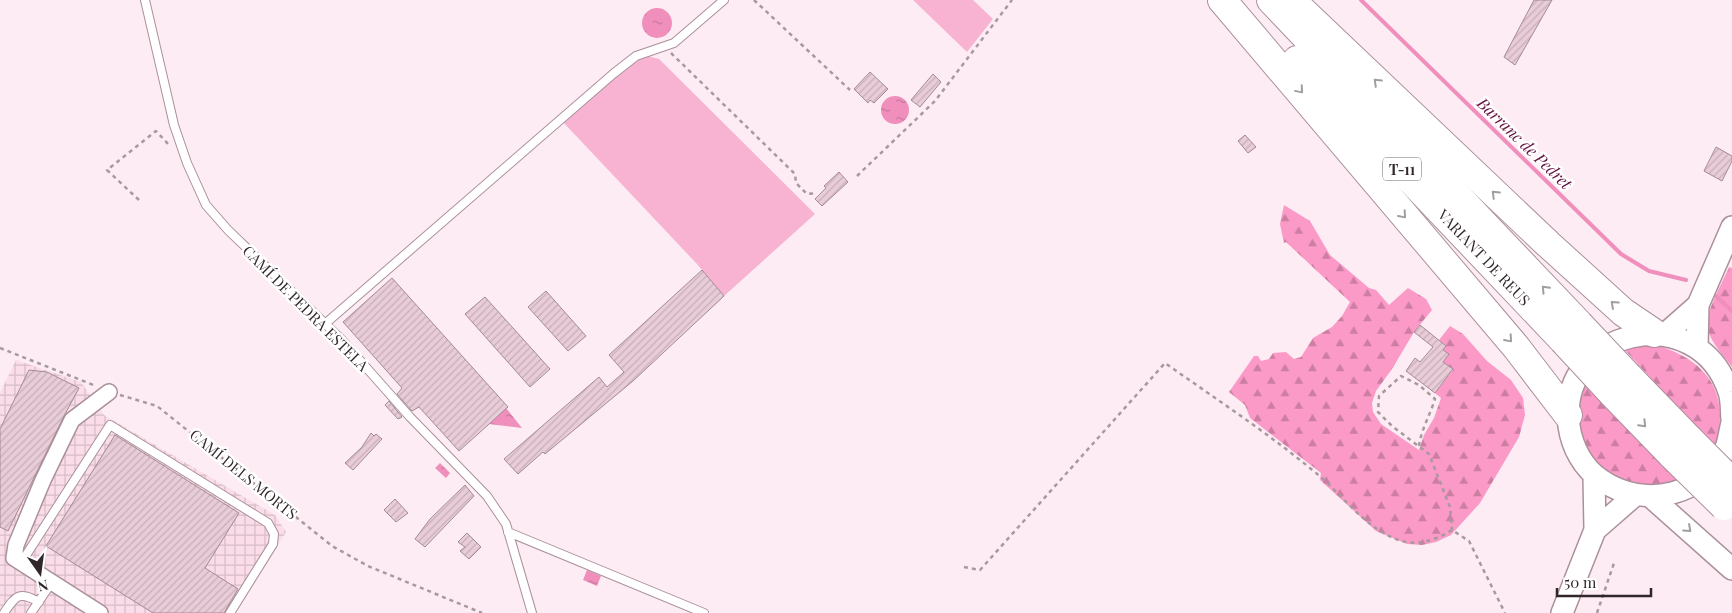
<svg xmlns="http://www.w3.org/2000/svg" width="1732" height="613" font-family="'Playfair Display',serif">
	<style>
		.industrial { fill: url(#industrial-grid) }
		.green { fill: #f7b3d1 }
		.forest { fill: url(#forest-firs) }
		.water { fill: url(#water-ripples) }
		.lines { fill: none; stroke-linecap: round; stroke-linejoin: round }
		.stream { stroke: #f08fbc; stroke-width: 4 }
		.building { fill: url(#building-hatch); stroke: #a48a95 }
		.lane-casing { stroke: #ab909b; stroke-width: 10 }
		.street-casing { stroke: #ab909b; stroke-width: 18 }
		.secondary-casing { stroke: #ab909b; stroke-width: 24 }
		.highway-casing { stroke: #ab909b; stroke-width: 30 }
		.path { stroke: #a8999f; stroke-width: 2.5; stroke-dasharray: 4 4; stroke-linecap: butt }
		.lane { stroke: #fff; stroke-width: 8 }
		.street { stroke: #fff; stroke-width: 15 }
		.secondary { stroke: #fff; stroke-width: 21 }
		.highway { stroke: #fff; stroke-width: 28 }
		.highway-bridge-casing { stroke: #ab909b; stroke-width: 30; stroke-linecap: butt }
		.highway-bridge { stroke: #fff; stroke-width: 28 }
		.oneway { stroke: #a29d9f }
		.labels { text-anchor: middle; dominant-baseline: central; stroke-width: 5; stroke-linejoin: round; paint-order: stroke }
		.shield { fill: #fff; stroke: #6f676a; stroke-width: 1 }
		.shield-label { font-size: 14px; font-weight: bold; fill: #31262a }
		.street-label { font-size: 15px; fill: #31262a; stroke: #fff }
		.water-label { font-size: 16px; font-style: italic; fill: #650f41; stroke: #fff }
	</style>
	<defs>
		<pattern id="industrial-grid" width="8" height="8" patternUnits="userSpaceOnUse" patternTransform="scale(1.25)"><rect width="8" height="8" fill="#fadde9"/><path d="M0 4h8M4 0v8" fill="none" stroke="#d7bec8"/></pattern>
		<pattern id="forest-firs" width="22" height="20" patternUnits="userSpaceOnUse" patternTransform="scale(1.25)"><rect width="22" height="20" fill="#fb99c7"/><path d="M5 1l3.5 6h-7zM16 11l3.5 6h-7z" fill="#cc7da2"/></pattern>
		<pattern id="water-ripples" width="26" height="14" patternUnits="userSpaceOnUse" patternTransform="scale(1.25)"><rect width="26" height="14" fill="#f08fbc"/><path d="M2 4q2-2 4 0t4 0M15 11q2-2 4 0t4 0" fill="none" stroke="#c37599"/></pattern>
		<pattern id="building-hatch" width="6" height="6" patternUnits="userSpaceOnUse" patternTransform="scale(1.25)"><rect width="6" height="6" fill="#e8ccd7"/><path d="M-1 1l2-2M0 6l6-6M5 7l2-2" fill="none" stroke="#c7afb9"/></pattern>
	</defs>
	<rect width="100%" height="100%" fill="#fdecf3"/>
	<path class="industrial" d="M16 360 81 382 104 415 275 515 286 532 236 613H0V393Z"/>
	<path class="green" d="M913 0H973L993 19 967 52Z
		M644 55 659 59 815 214 724 296 697 264 562 121Z"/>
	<path class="forest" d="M1284 205 1310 221 1330 255 1369 288 1376 290 1389 305 1408 288 1426 299 1432 310 1414 332 1392 369 1376 391 1372 403 1373 412 1381 424 1419 450 1424 435 1434 418 1441 398 1435 393 1453 370 1443 362 1449 354 1443 350 1446 346 1439 340 1450 326 1463 334 1487 361 1511 380 1523 398 1525 415 1519 437 1480 503 1451 535 1436 542 1422 545 1407 544 1376 531 1320 480 1321 473 1250 418 1245 405 1229 392 1254 356H1258L1261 361 1269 359 1273 353 1286 352 1294 359 1301 357 1313 338 1332 327 1342 316 1350 302 1286 242 1284 243 1280 224Z
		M1729 267 1732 268V367C1724 356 1712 344 1708 330 1703 315 1723 282 1729 267Z
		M1652 344C1705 358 1732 391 1715 448L1624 349Z
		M1586 383 1681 481C1671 483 1661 486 1651 486 1594 487 1566 431 1586 383Z"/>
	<path class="water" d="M642 23a15 15 0 1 1 30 0a15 15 0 1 1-30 0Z
		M881 110a14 14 0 1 1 28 0a14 14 0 1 1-28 0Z
		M506 408 522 428 489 424Z
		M440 463 450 473 446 478 435 468Z
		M587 570 601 576 597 586 583 580Z"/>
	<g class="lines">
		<path class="stream" d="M1361 0 1621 254 1649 271 1686 280
			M1716 296 1732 311"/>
	</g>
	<path class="building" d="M1534 0H1552L1515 65 1504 57Z
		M870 72 888 89 874 103 870 100 868 103 854 89Z
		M933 74 941 82 920 107 911 100Z
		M1245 135 1256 147 1248 153 1238 141Z
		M1716 147 1732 156V161L1722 181 1704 171Z
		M839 172 848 182 822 206 815 199 826 188 824 186Z
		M702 270 724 296 633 381 545 454 543 452 518 474 504 459 599 377 607 387 624 372 609 355Z
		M392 278 508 407 459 451 419 407 412 411 397 394 402 388 343 322Z
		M546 291 586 336 568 351 528 307Z
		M485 297 550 369 530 387 465 314Z
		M1420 325 1446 346 1443 350 1449 354 1443 362 1453 369 1435 393 1406 371 1415 358 1420 362 1433 347 1414 332Z
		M29 370 47 372 79 388 64 416 8 531 0 527V429Z
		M389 401 402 417 398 419 385 405Z
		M371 433 374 436 376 434 382 439 353 470 345 463 362 447Z
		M115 435 239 513 205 568 238 589 224 613H153L46 546Z
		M465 485 474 496 425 547 415 539 430 519Z
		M395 499 408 513 396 522 384 510Z
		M467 533 481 547 469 559 460 551 465 547 458 542Z"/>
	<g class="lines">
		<g class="lane-casing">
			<path id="lane" d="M145 0 174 125 187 163 206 205 228 230 341 339 410 417 487 496 506 524 532 613
				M326 323 613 74 636 56 674 43 724 0
				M508 532 704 613
				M21 563 110 425 268 523 274 534 273 544 230 613
				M4 613C16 595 19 591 39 602
				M31 613 52 582"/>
		</g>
		<g class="street-casing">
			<path id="street" d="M100 613 14 558 16 545 43 480 72 420 109 392"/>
		</g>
		<g class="secondary-casing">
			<path id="secondary" d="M1664 335 1698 305
				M1697 347 1698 305 1732 227
				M1732 419C1731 410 1732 400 1729 392 1698 297 1556 328 1569 426 1572 447 1583 468 1601 480 1644 510 1707 496 1727 445 1729 438 1730 430 1732 423
				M1651 497 1732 569
				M1595 530 1634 496
				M1562 613 1595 530 1594 476"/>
		</g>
		<g class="highway-casing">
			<g id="highway">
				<path d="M1222 0 1516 347 1568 415"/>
				<path d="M1271 0 1579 324"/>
				<path d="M1291 0 1548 244 1623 312 1654 333"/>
				<path id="s1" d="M1297 60 1563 340"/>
				<path d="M1629 377 1690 440"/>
				<path d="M1612 393 1673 456"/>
			</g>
		</g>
		<path class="path" d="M754 0 850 90
			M671 53 795 174 796 183 807 194 817 193
			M857 176 935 101 1012 0
			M139 200 107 170 156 131 170 146
			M0 348 96 386
			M120 395 157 406 332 546 368 566 482 613
			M1419 446C1421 430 1430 415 1435 399L1419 385 1401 376 1379 396 1378 412 1392 426 1429 454 1450 507 1452 530
			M964 567 980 570 1165 363C1216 399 1268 433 1316 473 1343 495 1367 531 1402 541 1419 546 1438 539 1452 530L1469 541 1505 613
			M1597 613 1614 563"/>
		<use href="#lane" class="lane"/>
		<use href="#street" class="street"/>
		<use href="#secondary" class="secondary"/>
		<use href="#highway" class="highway"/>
		<g class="highway-bridge-casing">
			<path id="highway-bridge" d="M1579 324 1629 377
				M1563 340 1612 393
				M1690 440 1732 482
				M1673 456 1724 506"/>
		</g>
		<use href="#highway-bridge" class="highway-bridge"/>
	</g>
	<defs><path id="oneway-chevron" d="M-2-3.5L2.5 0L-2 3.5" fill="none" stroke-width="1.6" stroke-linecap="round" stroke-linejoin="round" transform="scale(1.25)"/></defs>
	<g class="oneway">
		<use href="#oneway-chevron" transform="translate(1377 82) rotate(-136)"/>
		<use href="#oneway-chevron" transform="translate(1300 90) rotate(50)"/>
		<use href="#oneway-chevron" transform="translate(1495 194) rotate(-136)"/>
		<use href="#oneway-chevron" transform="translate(1403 215) rotate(49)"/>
		<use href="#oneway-chevron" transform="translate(1545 289) rotate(-133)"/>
		<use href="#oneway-chevron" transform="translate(1614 304) rotate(-138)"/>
		<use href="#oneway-chevron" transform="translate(1509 339) rotate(49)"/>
		<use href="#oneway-chevron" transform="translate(1643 424) rotate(46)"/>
		<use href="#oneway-chevron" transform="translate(1688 529) rotate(42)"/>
	</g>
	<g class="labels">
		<rect class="shield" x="1383" y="157.5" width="38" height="23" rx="4"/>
		<g class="shield-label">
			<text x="1402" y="169">T-11</text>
		</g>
		<g class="street-label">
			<text stroke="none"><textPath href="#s1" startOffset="272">VARIANT DE REUS</textPath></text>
			<text transform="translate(306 308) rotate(45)">CAMÍ DE PEDRA ESTELA</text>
			<text transform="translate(244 474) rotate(39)">CAMÍ DELS MORTS</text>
		</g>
		<g class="water-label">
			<text transform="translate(1525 143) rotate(44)">Barranc de Pedret</text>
		</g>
	</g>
	<g transform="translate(40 573) rotate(166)" stroke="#ffffff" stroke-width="4" paint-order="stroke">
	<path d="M0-4L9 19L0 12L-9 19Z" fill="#31262a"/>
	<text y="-8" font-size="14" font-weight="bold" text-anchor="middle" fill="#31262a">N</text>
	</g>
	<path d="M1557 588v8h94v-8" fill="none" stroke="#31262a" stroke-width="2.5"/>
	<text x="1564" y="588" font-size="15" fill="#31262a" stroke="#ffffff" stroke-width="4" paint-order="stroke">50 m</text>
</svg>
